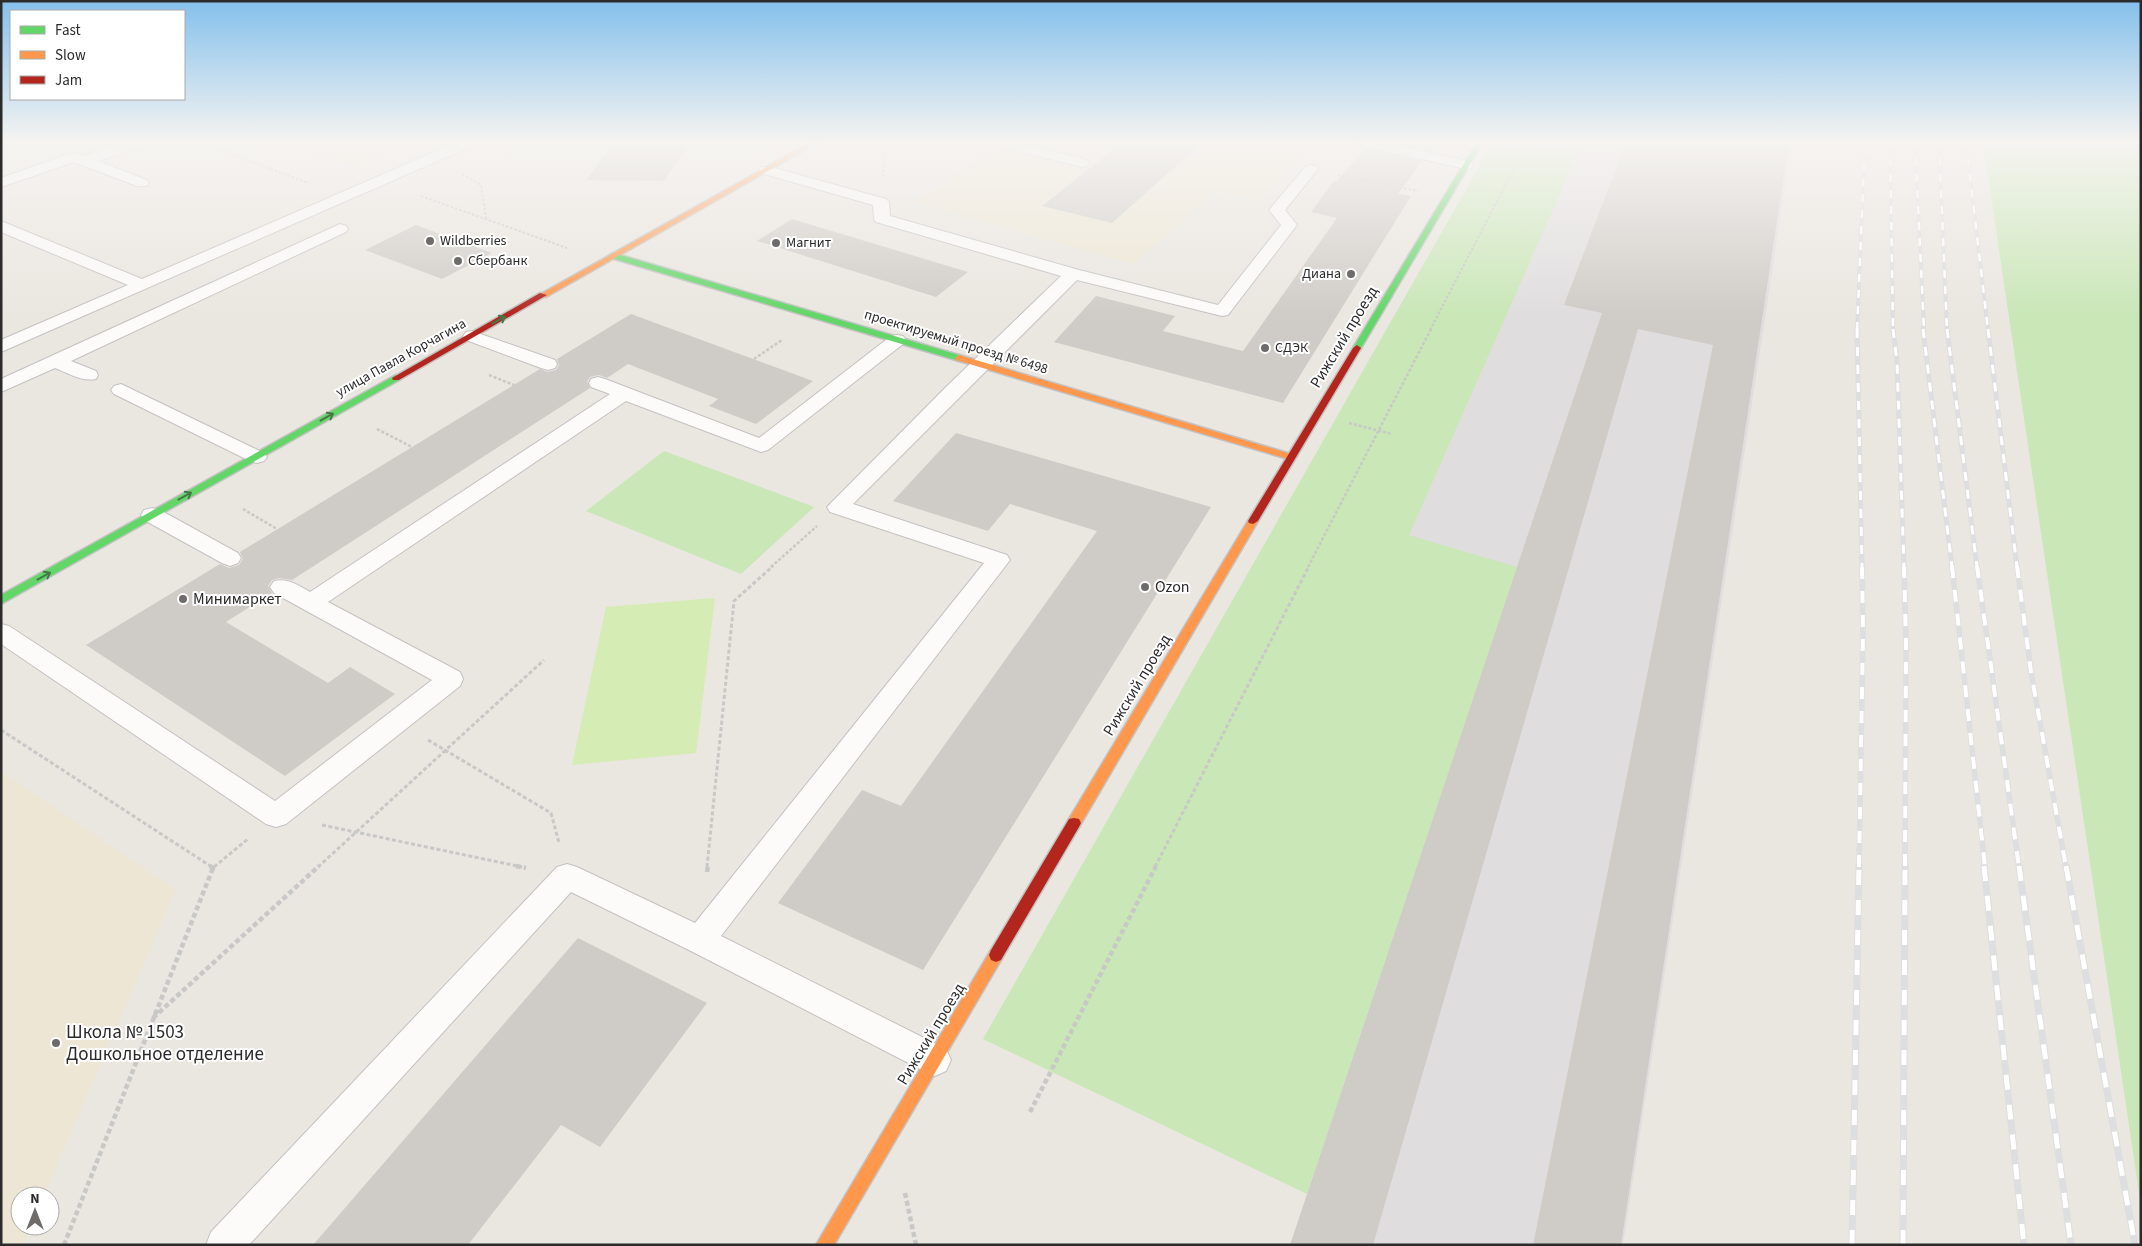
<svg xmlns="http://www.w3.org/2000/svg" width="2142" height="1246" font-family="'Source Sans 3',sans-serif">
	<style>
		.industrial { fill: #e0dddf }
		.education { fill: #eee6d4 }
		.green { fill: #c9e7b7 }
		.pitch { fill: #d5ecb4 }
		.building { fill: #cfccc7 }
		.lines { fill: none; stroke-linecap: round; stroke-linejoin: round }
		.lane-casing { stroke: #c3c2c2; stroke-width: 2 }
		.fast-casing { stroke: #c3c2c2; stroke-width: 3 }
		.slow-casing { stroke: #c3c2c2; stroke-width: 3 }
		.jam-casing { stroke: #c3c2c2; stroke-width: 3 }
		.path-far3 { stroke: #c8c8c7; stroke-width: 2; stroke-dasharray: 2.5 2; stroke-linecap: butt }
		.path-far2 { stroke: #c8c8c7; stroke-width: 2.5; stroke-dasharray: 3 2; stroke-linecap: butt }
		.path-far1 { stroke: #c8c8c7; stroke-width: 3; stroke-dasharray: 4 2.5; stroke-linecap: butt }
		.path { stroke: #c8c8c7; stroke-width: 4.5; stroke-dasharray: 5 3; stroke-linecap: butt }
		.lane { fill: #fcfbfa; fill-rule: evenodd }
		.fast { fill: #63d668; fill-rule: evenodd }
		.slow { fill: #ff974d; fill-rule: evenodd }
		.jam { fill: #b3261e; fill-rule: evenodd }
		.rail-far3-casing { stroke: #dddedf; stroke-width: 4 }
		.rail-far2-casing { stroke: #dddedf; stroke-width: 5 }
		.rail-far1-casing { stroke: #dddedf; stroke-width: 5.5 }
		.rail-casing { stroke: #dddedf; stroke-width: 7 }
		.rail-far3 { stroke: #fff; stroke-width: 2.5; stroke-dasharray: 8; stroke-linecap: butt }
		.rail-far2 { stroke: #fff; stroke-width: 3; stroke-dasharray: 9; stroke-linecap: butt }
		.rail-far1 { stroke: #fff; stroke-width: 4; stroke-dasharray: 12; stroke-linecap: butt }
		.rail { stroke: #fff; stroke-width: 5; stroke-dasharray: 15; stroke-linecap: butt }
		.oneway { stroke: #447846 }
		.poi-dot { fill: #6e6c6a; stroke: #fff; stroke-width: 2 }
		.labels { text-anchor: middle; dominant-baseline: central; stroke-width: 4; stroke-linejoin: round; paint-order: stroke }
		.far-poi-label { font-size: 14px; fill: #2b2b2b; stroke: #fff; text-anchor: start }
		.far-street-label { font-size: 14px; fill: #2b2b2b; stroke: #fff }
		.street-label { font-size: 16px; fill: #2b2b2b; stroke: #fff }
		.poi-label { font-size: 16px; fill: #2b2b2b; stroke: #fff; text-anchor: start }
		.near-poi-label { font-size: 19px; fill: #2b2b2b; stroke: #fff; text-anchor: start }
	</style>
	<rect width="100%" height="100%" fill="#eae6e0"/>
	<path class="industrial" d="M1583 142H1792L1623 1245H1290L1517 568 1408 535Z"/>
	<path class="education" d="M282 142H416L355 168Z
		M965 142H1312L1259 201 1216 191 1134 264 914 202 993 150Z
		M1 771 176 890 44 1196H20V1226H31L23 1245H1Z"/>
	<path class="green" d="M1493 142H1583L1409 535 1517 567 1307 1194 983 1039Z
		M1983 142H2141V1206Z
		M664 451 814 507 741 574 586 511Z"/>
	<path class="pitch" d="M715 598 696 753 572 765 606 607Z"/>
	<path class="building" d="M615 142H690L664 181 586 180Z
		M1123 142H1203L1112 223 1042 206Z
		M1391 142H1436L1429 151Z
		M1626 142H1789L1621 1245H1533L1713 345 1638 329 1373 1245H1290L1602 313 1564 305Z
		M1365 148 1422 161 1398 194 1411 196 1283 403 1054 342 1096 296 1175 316 1163 331 1243 351 1337 218 1311 212 1334 181H1337Z
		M792 219 968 272 936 297 757 241Z
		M416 225 492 253 442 279 365 250Z
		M631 314 813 381 756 424 709 406 718 399 628 364 607 378 599 375 590 377 587 382 590 388 292 580 279 578 272 580 268 586 272 593 226 622 328 683 350 667 395 694 285 776 86 645 220 564 229 568 239 565 243 559 240 552 540 369 547 372 556 370 559 365 557 359Z
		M956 433 1211 507 923 970 778 903 862 790 901 806 1097 531 1010 504 988 531 893 501Z
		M578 938 707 1003 600 1147 561 1125 468 1245H313Z"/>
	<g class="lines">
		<g class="lane-casing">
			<path id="lane" d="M125 142H146L144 145 98 161 147 180 149 183 147 186H137L74 162 1 187V178L69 154 74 153 84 156Z
				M457 142H476L474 145 1 352V340L128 285 1 232V221L142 279Z
				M992 142H1016L1087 160 1089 163 1087 166 1082 167 994 145Z
				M1356 142H1382L1471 162 1473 165 1471 168 1466 169 1363 146Z
				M1311 165 1316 166 1318 169 1285 210 1297 225 1228 315 1222 316 1077 280 853 504 1007 555 1010 560 721 936 946 1049 951 1060 946 1071 935 1076 924 1071 689 950 571 892 249 1245H206L211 1232 557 867 567 864 577 867 695 923 984 563 830 512 827 507 945 388 1061 276 876 222 874 219 873 205 761 173 759 170 761 167H771L886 199 889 202 890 216 1079 270 1218 305 1281 225 1269 210 1306 166Z
				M340 224 346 226 348 229 346 232 71 361 96 371 98 375 96 379C82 382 68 373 55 368L1 392V379Z
				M472 331 555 360 557 364 555 368 548 370 541 368 466 340 463 336 466 332Z
				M897 335 903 336 906 340 903 344 768 450 761 452 626 401 328 602 460 672 463 679 460 686 286 824 276 827 266 824 1 644V624L9 626 275 801 432 680 274 593 270 587 274 581C288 578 298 585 310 592L610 394 591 387 589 383 591 379 598 377 605 379 759 438 891 336Z
				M121 384 264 453 267 457 264 461 257 463 250 461 114 394 111 390 114 386Z
				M152 508 160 510 238 553 241 558 238 563 230 566 222 563 144 520 141 515 144 510Z"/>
		</g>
		<g class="fast-casing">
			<path id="fast" d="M1477 142H1483L1361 348 1360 350H1354L1353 348Z
				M611 254H617L962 356 963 358 959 361 956 360 611 258Z
				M396 375 399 376V380L1 604V595Z"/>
		</g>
		<g class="slow-casing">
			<path id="slow" d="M811 142H819L546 297 539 295Z
				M959 355 1294 455 1296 457 1294 459H1288L956 360 955 358Z
				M1253 518 1258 521 1079 827 1074 828 1069 827 1067 823 1069 819 1248 521Z
				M996 948 1001 950 1003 955 1001 960 834 1245H816L991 950Z"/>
		</g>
		<g class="jam-casing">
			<path id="jam" d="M540 293 547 295 399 380H393L392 378Z
				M1357 345 1361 348 1258 521 1253 524 1249 523 1248 521 1353 348Z
				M1074 818 1079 819 1081 823 1079 827 1001 960 996 962 991 960 989 955 991 950 1069 819Z"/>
		</g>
		<path class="path-far3" d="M199 142 308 183
			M2136 142 2141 153
			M462 174 481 185 486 218
			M1338 175 1418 191
			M883 177 885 142
			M421 196 567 248
			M1430 330 1528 142"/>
		<path class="path-far2" d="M754 359 782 340
			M489 375 514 385
			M1349 423 1392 434
			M377 429 412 447
			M243 509 277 529
			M771 567 817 526
			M1308 567 1431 329"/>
		<path class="path-far1" d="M1 730 212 867
			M428 740 551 813 559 843
			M322 825 522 867
			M214 867 249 838
			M318 867 544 660
			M707 867 734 601 773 566
			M1155 867 1309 566"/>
		<path class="path" d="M210 866 213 868 216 866
			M516 866 526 868
			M707 872 708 866
			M153 1018 319 866
			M1030 1112 1156 866
			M905 1193 916 1245
			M64 1245 213 868"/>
		<use href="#lane" class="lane"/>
		<use href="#fast" class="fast"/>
		<use href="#slow" class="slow"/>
		<use href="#jam" class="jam"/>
		<g class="rail-far3-casing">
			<path id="rail-far3" d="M1890 142 1893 330
				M1915 142 1924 330
				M1939 142 1947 330
				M1966 142 1988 330
				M1857 330 1865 142"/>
		</g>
		<g class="rail-far2-casing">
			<path id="rail-far2" d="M1857 329 1862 567
				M1893 329 1897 362 1904 567
				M1923 329 1952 567
				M1947 329 1977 567
				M1988 329 2017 567"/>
		</g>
		<g class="rail-far1-casing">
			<path id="rail-far1" d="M1904 566 1906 642 1905 867
				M1952 566 1985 867
				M1977 566 2019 867
				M2017 566 2031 672 2066 867
				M1859 867 1863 632 1862 566"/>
		</g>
		<g class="rail-casing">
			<path id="rail" d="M1984 866 2024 1245
				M2019 866 2071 1245
				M2066 866 2135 1245
				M1852 1245 1859 866
				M1903 1245 1905 866"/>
		</g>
		<use href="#rail-far3" class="rail-far3"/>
		<use href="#rail-far2" class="rail-far2"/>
		<use href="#rail-far1" class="rail-far1"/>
		<use href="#rail" class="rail"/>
	</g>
	<defs><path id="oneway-shaft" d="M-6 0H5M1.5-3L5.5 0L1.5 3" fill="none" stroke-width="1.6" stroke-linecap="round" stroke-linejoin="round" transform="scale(1.25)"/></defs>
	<g class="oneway">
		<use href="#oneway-shaft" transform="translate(499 320) rotate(-29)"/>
		<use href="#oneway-shaft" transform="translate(327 417) rotate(-29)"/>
		<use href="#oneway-shaft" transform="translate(185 496) rotate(-29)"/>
		<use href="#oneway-shaft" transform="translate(44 576) rotate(-29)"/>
	</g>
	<linearGradient id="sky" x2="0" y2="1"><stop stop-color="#84c0ec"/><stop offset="0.45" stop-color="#f6f4f1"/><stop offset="1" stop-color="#f6f4f1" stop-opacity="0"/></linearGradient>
	<rect width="2142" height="316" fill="url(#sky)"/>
	<g class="poi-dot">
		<circle cx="430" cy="241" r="5"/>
		<circle cx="776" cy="243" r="5"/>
		<circle cx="458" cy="261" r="5"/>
		<circle cx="1351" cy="274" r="5"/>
		<circle cx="1265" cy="348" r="5"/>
		<circle cx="1145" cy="587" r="5"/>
		<circle cx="183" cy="599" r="5"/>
		<circle cx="56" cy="1043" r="5"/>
	</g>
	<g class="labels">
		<g class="far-poi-label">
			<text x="440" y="241">Wildberries</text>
			<text x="786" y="243">Магнит</text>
			<text x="468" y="261">Сбербанк</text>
			<text x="1341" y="274" text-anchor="end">Диана</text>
			<text x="1275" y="348">СДЭК</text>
		</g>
		<g class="far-street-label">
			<text transform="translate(956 342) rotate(17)">проектируемый проезд № 6498</text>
			<text transform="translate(401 358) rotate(-29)">улица Павла Корчагина</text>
		</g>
		<g class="street-label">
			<text transform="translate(1344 337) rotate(-59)">Рижский проезд</text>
			<text transform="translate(1137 685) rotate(-59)">Рижский проезд</text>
			<text transform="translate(931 1034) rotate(-59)">Рижский проезд</text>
		</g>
		<g class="poi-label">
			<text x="1155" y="587">Ozon</text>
			<text x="193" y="599">Минимаркет</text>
		</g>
		<g class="near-poi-label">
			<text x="66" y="1032">Школа № 1503<tspan x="66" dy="22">Дошкольное отделение</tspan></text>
		</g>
	</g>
	<rect width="2142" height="1246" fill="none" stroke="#2b2b2b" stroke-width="5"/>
	<rect x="10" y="10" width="175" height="90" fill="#ffffff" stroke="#aaaaaa"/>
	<rect x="20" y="26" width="25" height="8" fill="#63d668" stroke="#aaaaaa"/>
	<text x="55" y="35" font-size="15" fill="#2b2b2b">Fast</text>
	<rect x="20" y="51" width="25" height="8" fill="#ff974d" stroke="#aaaaaa"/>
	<text x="55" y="60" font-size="15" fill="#2b2b2b">Slow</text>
	<rect x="20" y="76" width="25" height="8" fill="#b3261e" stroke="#aaaaaa"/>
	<text x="55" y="85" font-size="15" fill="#2b2b2b">Jam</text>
	<g transform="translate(35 1211)"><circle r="24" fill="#ffffff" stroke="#aaaaaa"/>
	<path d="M0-4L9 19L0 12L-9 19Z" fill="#6e6c6a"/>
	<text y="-8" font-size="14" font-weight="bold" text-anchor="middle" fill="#2b2b2b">N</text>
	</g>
</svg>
